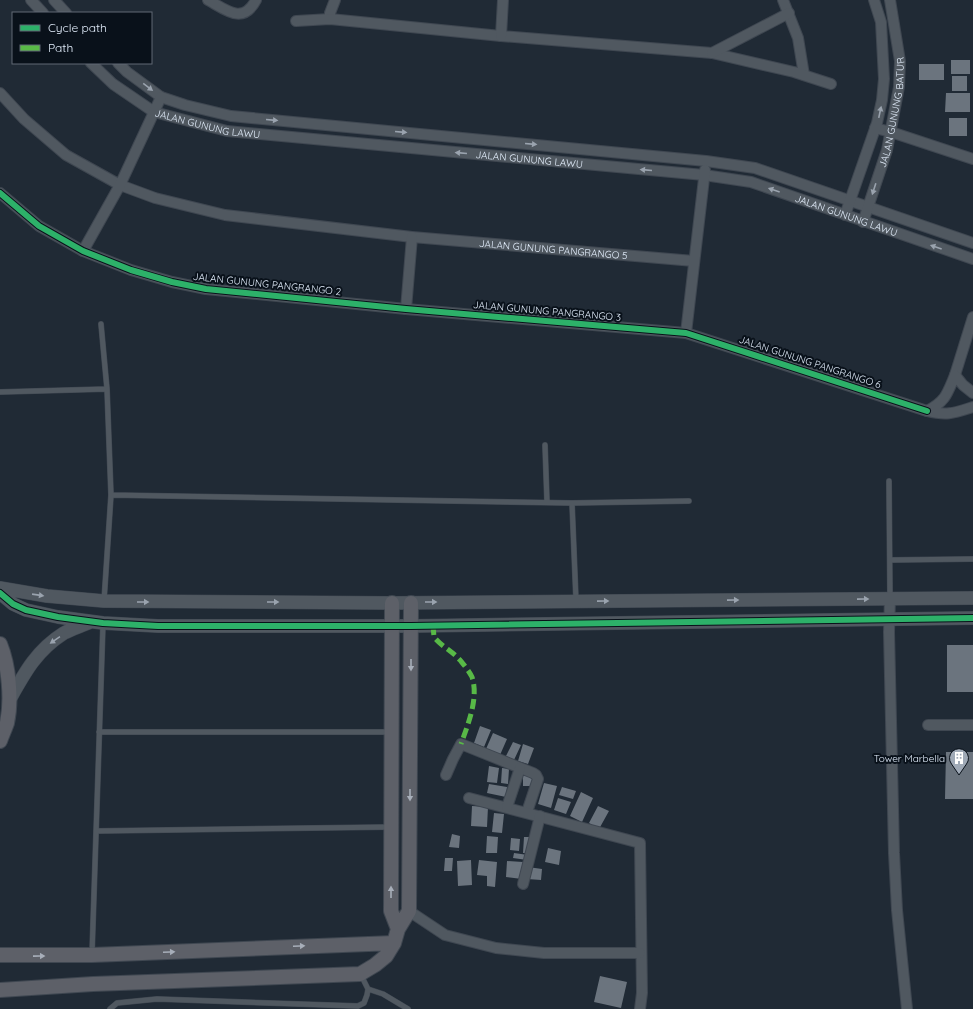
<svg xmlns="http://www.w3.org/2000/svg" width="973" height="1009" font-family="Quicksand,sans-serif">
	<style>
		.building { fill: #6b747e }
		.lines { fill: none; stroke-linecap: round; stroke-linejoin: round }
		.service-casing { stroke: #3f4751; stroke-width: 6 }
		.minor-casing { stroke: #3f4751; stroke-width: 12 }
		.tertiary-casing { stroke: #3f4751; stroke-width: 14 }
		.secondary-casing { stroke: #3f4751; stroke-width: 16 }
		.service { stroke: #505860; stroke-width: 5 }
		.minor { stroke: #505860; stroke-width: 10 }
		.tertiary { stroke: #505860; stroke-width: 13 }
		.secondary { stroke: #5d6068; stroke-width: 14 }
		.quiet { stroke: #58b947; stroke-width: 5; stroke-dasharray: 10 5; stroke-linecap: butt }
		.cycleway-casing { stroke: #09111a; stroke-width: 8 }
		.cycleway { stroke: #2db169; stroke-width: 6 }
		.oneway { fill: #9aa3ae }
		.oneway2 { fill: #a7aeb9 }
		.labels { text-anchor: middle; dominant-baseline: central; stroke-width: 4; stroke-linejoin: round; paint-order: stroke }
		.street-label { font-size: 10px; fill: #e3eefc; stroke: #09111a }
		.poi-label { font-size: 10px; fill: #e3eefc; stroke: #09111a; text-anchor: end }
	</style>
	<rect width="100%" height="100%" fill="#202a35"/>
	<path class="building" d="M951 60H970V74H951Z
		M919 64H944V80H919Z
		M952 76H967V91H952Z
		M946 93H970V112H945Z
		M949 118H967V136H949Z
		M947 645H973V692H947Z
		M480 726 491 730 484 747 474 743Z
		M493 733 507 739 500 755 486 749Z
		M513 742 521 745 514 760 506 756Z
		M523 744 534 748 528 764 518 761Z
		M946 752H973V799H945Z
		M489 766 499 768 497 783 487 782Z
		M502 768 509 769 508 784 501 783Z
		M523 776H535L534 786H523Z
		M544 783 557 786 551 808 538 804Z
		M489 784 507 787 506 797 487 793Z
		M562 787 576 791 573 799 559 795Z
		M581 792 593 798 582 822 570 816Z
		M558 798 571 802 566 814 554 810Z
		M472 806 488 807 487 827 471 826Z
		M598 806 609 811 599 829 589 823Z
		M494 813 504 814 502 833 492 832Z
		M452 834 460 836 459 848 449 847Z
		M487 836 498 837 497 853H486Z
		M524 837H531L530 853H523Z
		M511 838 520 839 519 851 510 850Z
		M548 848 561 851 559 865 545 862Z
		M514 853 528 855 527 860 513 858Z
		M445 858H453L452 871H444Z
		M471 860 472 885 458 886 457 861Z
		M479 860 497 862 495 887 487 886V876L477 875Z
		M507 861 523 862 522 879 506 877Z
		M528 867 542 869 541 880 527 879Z
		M600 976 627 982 621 1008 594 1002Z"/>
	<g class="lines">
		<g class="service-casing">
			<path id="service" d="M101 324 107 389 111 495
				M0 392 107 389
				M545 445 547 502
				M889 481 890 598
				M572 503 576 600
				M890 560 973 559
				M104 601 111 495 572 503 689 501
				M99 732H391
				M96 831 391 827
				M92 954 103 624
				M361 975 368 989 383 994 408 1009
				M110 1009 117 1003 157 999 358 1006 364 1003 367 995 368 989"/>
		</g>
		<g class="minor-casing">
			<g id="minor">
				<path d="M31 0 43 13"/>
				<path d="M54 0 66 13"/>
				<path d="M208 0C226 10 243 25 256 0"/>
				<path d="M783 0 798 38 804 75"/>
				<path d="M330 19V13L335 0"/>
				<path d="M296 21 330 19 501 36 712 53 794 72 831 84"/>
				<path d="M501 36 503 0"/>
				<path d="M712 53 789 13"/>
				<path id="s1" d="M91 63 113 84 154 112 227 131 704 175 751 182 973 259"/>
				<path d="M118 63 127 72 161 97 185 105 231 116 706 161 755 168 973 243"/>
				<path id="s2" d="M0 93 24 119 66 155 120 185 155 198 225 215 412 237 694 261"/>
				<path d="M875 128 891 132 973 159"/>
				<path d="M0 193 39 226 83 251 131 270 172 282 206 289 406 309 686 333 927 411"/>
				<path d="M845 215 877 123 882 100 884 79 881 22 874 0"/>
				<path id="s3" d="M863 222 887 150 899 87 900 61 890 0"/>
				<path d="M83 251 120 185 161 97"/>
				<path d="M406 309 412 237"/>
				<path d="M686 333 705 170"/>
				<path d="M955 375 973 317"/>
				<path d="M973 393 963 385 955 375C947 394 946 401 927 411 947 416 954 413 973 407"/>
				<path d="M890 598 889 632 894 853 897 910 907 1009"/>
				<path d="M928 725H973"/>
				<path d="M446 775 453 759 461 744 533 773 536 775 538 779 527 812"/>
				<path d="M469 798 640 843 642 993 640 1009"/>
				<path d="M507 807 520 768"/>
				<path d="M523 884 540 816"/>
				<path d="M409 911 445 935 496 948 544 953H640"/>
			</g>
		</g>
		<g class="tertiary-casing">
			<path id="tertiary" d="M0 588 47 596 104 601 392 603 973 598
				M0 593 13 604 26 610 58 617 103 623 158 626H411L973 618
				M10 699C25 672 37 650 64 633 72 629 81 626 90 622"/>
		</g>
		<g class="secondary-casing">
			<path id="secondary" d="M392 603 391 911 398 929
				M0 644C9 666 12 700 7 723 5 729 2 735 0 741
				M0 955H92L394 943
				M0 990 93 984 360 974 375 965 386 956 394 943 398 929 409 911 411 603"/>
		</g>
		<use href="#service" class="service"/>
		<use href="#minor" class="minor"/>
		<use href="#tertiary" class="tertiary"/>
		<use href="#secondary" class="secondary"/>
		<path class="quiet" d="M433 625 434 637C441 646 452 651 460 660 464 665 469 671 472 677 479 698 468 724 461 744"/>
		<g class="cycleway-casing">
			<path id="cycleway" d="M0 193 39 226 83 251 131 270 172 282 206 289 406 309 686 333 927 411
				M0 593 13 604 26 610 58 617 103 623 158 626H411L973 618"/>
		</g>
		<use href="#cycleway" class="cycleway"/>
	</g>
	<defs><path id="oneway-solid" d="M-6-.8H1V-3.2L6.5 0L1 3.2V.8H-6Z"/></defs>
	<g class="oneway">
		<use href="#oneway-solid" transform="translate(148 87) rotate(37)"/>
		<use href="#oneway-solid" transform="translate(880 112) rotate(-78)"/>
		<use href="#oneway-solid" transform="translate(272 120) rotate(5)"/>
		<use href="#oneway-solid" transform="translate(401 132) rotate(5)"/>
		<use href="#oneway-solid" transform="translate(531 144) rotate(5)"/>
		<use href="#oneway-solid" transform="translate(461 153) rotate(-175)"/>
		<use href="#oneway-solid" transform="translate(646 170) rotate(-175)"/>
		<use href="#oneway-solid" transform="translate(874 189) rotate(108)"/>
		<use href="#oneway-solid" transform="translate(774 190) rotate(-161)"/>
		<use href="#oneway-solid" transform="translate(936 247) rotate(-161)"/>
		<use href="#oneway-solid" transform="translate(38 595) rotate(8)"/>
		<use href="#oneway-solid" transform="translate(863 599) rotate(-1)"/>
		<use href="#oneway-solid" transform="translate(733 600) rotate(-1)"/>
		<use href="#oneway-solid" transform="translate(603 601) rotate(-1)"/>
		<use href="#oneway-solid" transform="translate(143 602)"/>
		<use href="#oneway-solid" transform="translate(273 602)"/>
		<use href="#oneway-solid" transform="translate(431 602)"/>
		<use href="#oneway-solid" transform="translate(55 640) rotate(146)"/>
	</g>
	<g class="oneway2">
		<use href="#oneway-solid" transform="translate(411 665) rotate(90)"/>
		<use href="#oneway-solid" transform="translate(410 795) rotate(90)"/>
		<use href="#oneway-solid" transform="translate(391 892) rotate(-90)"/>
		<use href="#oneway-solid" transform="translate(299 946) rotate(-2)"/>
		<use href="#oneway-solid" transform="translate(169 952) rotate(-2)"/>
		<use href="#oneway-solid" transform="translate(39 956) rotate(-1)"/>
	</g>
	<defs>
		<g id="building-pin" transform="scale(1)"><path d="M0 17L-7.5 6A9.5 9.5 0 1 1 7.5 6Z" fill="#9fa9b6" stroke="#09111a"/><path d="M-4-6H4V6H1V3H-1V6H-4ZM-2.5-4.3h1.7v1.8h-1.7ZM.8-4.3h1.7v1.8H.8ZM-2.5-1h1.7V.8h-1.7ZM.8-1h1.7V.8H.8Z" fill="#fff"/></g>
	</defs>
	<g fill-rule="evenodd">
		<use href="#building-pin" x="959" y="758"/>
	</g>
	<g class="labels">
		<g class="street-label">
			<text stroke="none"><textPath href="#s3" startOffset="114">JALAN GUNUNG BATUR</textPath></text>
			<text stroke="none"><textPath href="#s1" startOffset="135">JALAN GUNUNG LAWU</textPath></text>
			<text stroke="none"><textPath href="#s1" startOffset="459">JALAN GUNUNG LAWU</textPath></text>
			<text stroke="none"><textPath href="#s1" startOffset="783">JALAN GUNUNG LAWU</textPath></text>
			<text stroke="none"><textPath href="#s2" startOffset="592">JALAN GUNUNG PANGRANGO 5</textPath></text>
			<text transform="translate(267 284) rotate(6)">JALAN GUNUNG PANGRANGO 2</text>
			<text transform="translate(547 311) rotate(5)">JALAN GUNUNG PANGRANGO 3</text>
			<text transform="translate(810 362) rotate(18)">JALAN GUNUNG PANGRANGO 6</text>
		</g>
		<g class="poi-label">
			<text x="945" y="758">Tower Marbella</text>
		</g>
	</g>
	<rect x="12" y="12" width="140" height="52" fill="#09111a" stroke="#606974"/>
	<rect x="20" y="25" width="20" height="6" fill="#2db169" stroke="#606974"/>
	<text x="48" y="32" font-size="12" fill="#e3eefc">Cycle path</text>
	<rect x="20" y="45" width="20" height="6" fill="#58b947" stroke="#606974"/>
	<text x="48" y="52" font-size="12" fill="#e3eefc">Path</text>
</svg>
